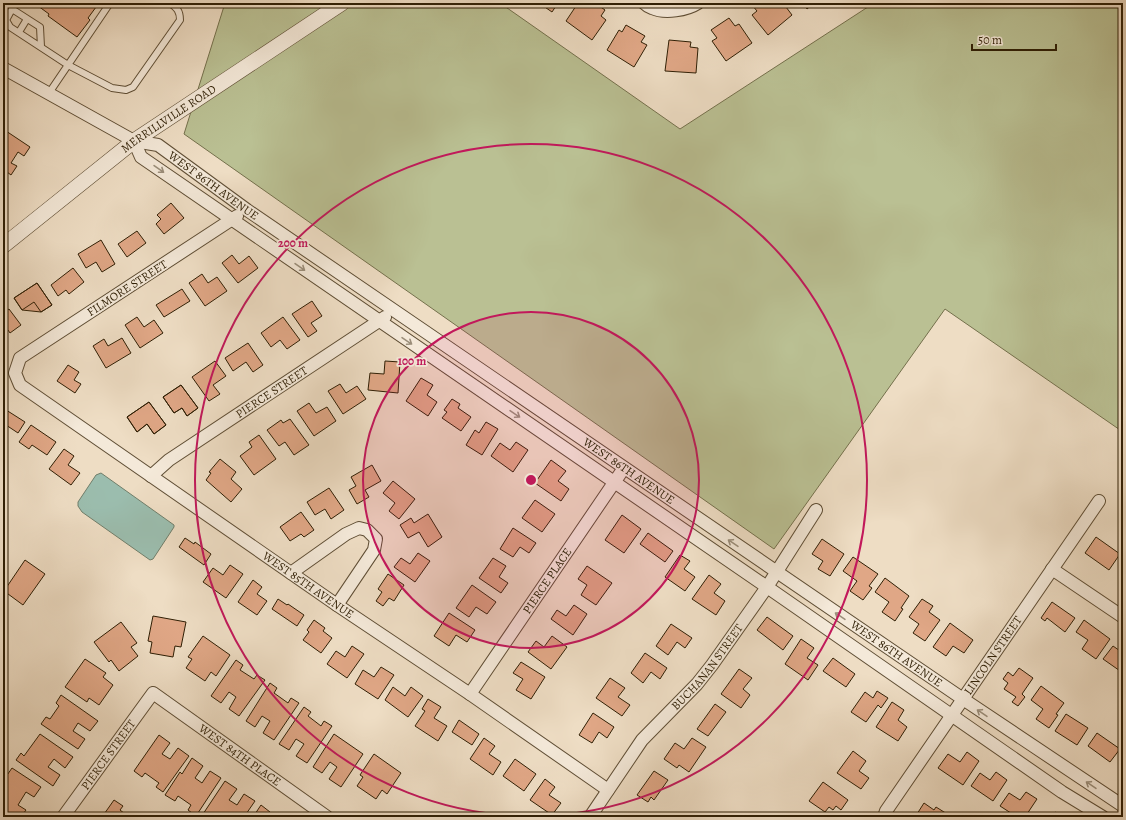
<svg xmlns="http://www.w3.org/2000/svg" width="1126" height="820" font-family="Alegreya,serif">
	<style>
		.green { fill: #bac093; stroke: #74704c }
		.water { fill: #9bbdae; stroke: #707e6a }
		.building { fill: #e0a786; stroke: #2f1f05 }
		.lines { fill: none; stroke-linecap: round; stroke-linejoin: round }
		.service-casing { stroke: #5f4e35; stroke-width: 8 }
		.minor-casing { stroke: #5f4e35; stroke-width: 14 }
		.tertiary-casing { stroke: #5f4e35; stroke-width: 16 }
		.service { stroke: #f4e9d9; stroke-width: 6 }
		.minor { stroke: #f4e9d9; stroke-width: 12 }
		.tertiary { stroke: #f4e9d9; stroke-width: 15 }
		.oneway { stroke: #9b8e7a }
		.ring { fill: none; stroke: #c2185b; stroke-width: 2 }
		.labels { text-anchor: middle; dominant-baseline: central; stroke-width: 3.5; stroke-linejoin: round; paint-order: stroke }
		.street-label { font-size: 12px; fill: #2f1f05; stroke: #f4e9d9 }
		.centre { fill: #c2185b; stroke: #f4e9d9; stroke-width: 2 }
		.ring-label { font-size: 12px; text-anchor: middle; font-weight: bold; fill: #c2185b; stroke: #f4e9d9; stroke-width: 3.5; stroke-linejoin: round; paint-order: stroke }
	</style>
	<rect width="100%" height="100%" fill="#eeddc4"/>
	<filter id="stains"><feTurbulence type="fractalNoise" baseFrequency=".005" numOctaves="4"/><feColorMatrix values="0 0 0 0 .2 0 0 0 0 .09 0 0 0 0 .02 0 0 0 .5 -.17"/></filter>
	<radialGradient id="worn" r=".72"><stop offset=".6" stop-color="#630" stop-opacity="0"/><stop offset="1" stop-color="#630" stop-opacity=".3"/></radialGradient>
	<path class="green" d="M3 3H17L6 22 3 20Z
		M225 3H500L680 129 874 3H1123V432L945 309 774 549 184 134Z"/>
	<path class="water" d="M101 473 174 525V527L153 559 150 560 82 512 78 506V502L96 475Z"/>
	<path class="building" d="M34 3H99L88 18 90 20 77 37 48 16 49 14Z
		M539 3H558L552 12Z
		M578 3H595L605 10 601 16 606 20 592 40 566 21Z
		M754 3H783L792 15 768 35 752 15 757 11 752 5Z
		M803 3H814L807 9Z
		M729 18 735 26 739 24 752 43 726 61 712 41 717 38 711 30Z
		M626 25 645 36 641 42 647 45 634 67 607 50 619 30 622 32Z
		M669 40 691 42 690 47 698 48 696 73 665 71Z
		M3 129 30 147 24 156 18 152 11 163 17 166 11 175 3 169Z
		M171 203 184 218 164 234 156 224 161 219 157 215Z
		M137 231 146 243 127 257 118 244Z
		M101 240 115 264 102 272 96 262 86 268 78 254Z
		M232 255 239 264 249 256 258 268 238 283 222 263Z
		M73 268 84 282 69 294 66 290 58 296 51 285Z
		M202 274 208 283 217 277 227 291 205 306 189 283Z
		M37 283 52 305 41 312 22 310 14 298Z
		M37 283 52 305 41 312 34 302 22 310 14 298Z
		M182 289 190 301 164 317 156 305Z
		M312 301 322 316 311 323 317 331 308 337 292 314Z
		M9 309 21 325 10 333 8 330 3 333V313Z
		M137 317 144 327 154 320 163 333 140 348 125 325Z
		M283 317 300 340 287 349 280 340 271 347 261 333Z
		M122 338 131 353 106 368 93 346 104 339 108 346Z
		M248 343 263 365 253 372 246 362 233 371 225 358Z
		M215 361 226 376 213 385 220 394 209 401 192 377Z
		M385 361 400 362 398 393 368 390 370 373 384 374Z
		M68 365 79 372 74 380 81 384 75 393 57 381Z
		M421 378 433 385 427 395 437 402 428 416 406 401Z
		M340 384 346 393 357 386 366 399 343 414 328 391Z
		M181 385 198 408 187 416 182 408 174 413 163 397Z
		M181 385 198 408 187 416 182 408 174 413 163 397Z
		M452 399 460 404 458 408 471 417 461 431 442 418 447 412 444 410Z
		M149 402 166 425 154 434 147 424 137 432 127 417Z
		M149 402 166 425 154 434 147 424 137 432 127 417Z
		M309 403 316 413 327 407 336 421 314 436 297 411Z
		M3 408 25 422 18 433 3 423Z
		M290 419 309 445 294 455 285 442 279 446 267 430 281 420 283 423Z
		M486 422 498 429 482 455 466 445 475 430 479 433Z
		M31 425 56 442 47 455 32 445 29 449 19 442Z
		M259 435 276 459 254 475 240 456 252 447 249 442Z
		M516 442 528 450 513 472 491 456 500 443 510 450Z
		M64 449 74 456 68 465 80 473 71 485 49 469Z
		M220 459 236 472 231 479 242 489 231 502 206 480 211 473 209 472Z
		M551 460 566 471 558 481 569 489 561 501 535 483Z
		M372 465 381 481 365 490 369 497 357 504 349 490 356 486 351 477Z
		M393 481 415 499 399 519 389 511 395 503 383 493Z
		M329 488 344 510 331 519 325 509 315 515 307 502Z
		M535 500 555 514 542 532 522 518Z
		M301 512 314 530 304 537 301 534 290 541 280 527Z
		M428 514 442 537 428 547 419 532 408 538 400 525 411 518 414 523Z
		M622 515 641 529 624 553 605 540Z
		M513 528 536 543 529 553 520 547 513 557 500 549Z
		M648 533 673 551 665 562 640 544Z
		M1096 537 1120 554 1109 570 1085 553Z
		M185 538 194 544 195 542 211 554 204 565 179 547Z
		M822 539 844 554 830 576 818 569 823 561 812 554Z
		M418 553 430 561 415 582 394 567 401 558 410 564Z
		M680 555 690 561 684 569 695 577 685 591 665 577Z
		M853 557 878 574 869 586 872 588 863 600 850 591 857 581 843 571Z
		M493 558 506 566 499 577 508 583 501 593 479 578Z
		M25 560 45 574 23 605 4 591Z
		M230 565 243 574 226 598 203 582 213 568 223 575Z
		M587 566 612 583 596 605 581 595 587 585 578 579Z
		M1123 570V579L1119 576Z
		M388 574 404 585 394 601 389 598 383 606 376 601 382 592 378 589Z
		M709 575 721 584 714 593 725 601 716 615 692 599Z
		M885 578 909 596 901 608 903 609 895 621 882 612 889 602 875 592Z
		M253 580 262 587 257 594 267 601 257 615 238 602Z
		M472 585 496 602 487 614 476 607 469 617 456 608Z
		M278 599 287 605 288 604 304 615 297 626 272 609Z
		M922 599 933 606 929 612 940 620 925 641 913 633 919 624 909 617Z
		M1052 602 1075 618 1065 632 1047 618 1045 621 1041 618Z
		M574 605 587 614 573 635 551 619 557 610 566 616Z
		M449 613 475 630 467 642 456 635 449 646 434 636Z
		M153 616 186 622 181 647 175 646 173 657 150 653 152 642 148 641Z
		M767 617 793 636 783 650 757 630Z
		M314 620 325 628 323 631 332 638 321 653 303 640 309 632 307 630Z
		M1084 620 1110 639 1096 659 1082 649 1088 640 1076 632Z
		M121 622 137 643 131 647 138 656 119 671 111 660 109 662 94 642Z
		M950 623 973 640 964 653 953 646 946 656 933 647Z
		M671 624 692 638 685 648 677 642 668 655 656 646Z
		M203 636 230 655 216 676 211 672 205 681 186 668 192 659 188 657Z
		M552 636 567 647 551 669 528 652 536 641 544 647Z
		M801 639 814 648 807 658 818 665 808 680 785 664Z
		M352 646 364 654 347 678 327 664 336 651 345 657Z
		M1113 646 1123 653V673L1103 659Z
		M645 653 667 668 660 679 651 672 643 683 631 673Z
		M833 658 855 674 846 687 823 671Z
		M85 659 106 673 103 677 113 685 99 705 89 698 87 702 65 687Z
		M236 660 243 665 240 670 254 679 257 675 265 680 239 716 229 709 236 697 229 692 221 703 211 696Z
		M521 662 545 677 531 699 516 690 523 679 513 673Z
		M381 667 394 675 378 699 355 684 363 670 374 677Z
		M1019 668 1033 678 1022 694 1025 697 1018 706 1012 702 1016 697 1004 689 1008 683 1003 679 1008 672 1013 676Z
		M739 669 752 678 743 689 750 695 741 708 721 694Z
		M610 678 625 688 618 697 630 705 622 716 596 698Z
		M270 683 277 688 274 693 288 703 291 698 299 703 274 740 263 733 270 721 262 716 255 727 246 721Z
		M1041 686 1064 703 1056 714 1058 715 1049 728 1036 719 1043 709 1031 700Z
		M393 687 405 696 411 687 423 696 408 717 385 700Z
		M877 691 888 698 881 708 878 705 866 722 851 712 865 692 873 698Z
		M61 695 98 721 90 731 78 723 73 731 85 739 78 749 41 724 46 717 50 719 59 706 56 703Z
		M428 699 441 707 434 718 447 726 438 741 415 726 425 711 422 709Z
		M892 702 904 710 898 720 907 727 898 741 876 727Z
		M715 704 726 712 708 736 697 729Z
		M304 707 311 712 308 716 321 726 324 721 332 726 307 763 296 756 304 744 296 739 289 750 279 744Z
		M593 713 614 727 607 738 599 732 592 743 579 735Z
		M1066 714 1088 728 1077 745 1055 731Z
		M459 720 479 734 472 745 452 732Z
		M1097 733 1120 749 1110 762 1088 746Z
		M40 734 73 757 65 768 54 759 48 767 60 775 53 786 16 760 21 753 24 756Z
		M334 734 363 754 341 787 329 779 337 767 330 762 322 773 313 767Z
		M159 735 170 743 162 754 170 759 178 748 189 756 163 792 156 787 159 783 145 773 142 777 134 771Z
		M484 738 495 746 489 754 501 762 493 775 470 759Z
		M692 738 706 747 689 772 679 765 677 768 664 759 675 743 684 749Z
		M853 751 866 761 859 771 869 778 861 789 837 773Z
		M967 752 979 761 963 785 938 768 948 754 960 762Z
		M374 754 401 773 387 794 382 790 376 799 357 786 363 777 360 775Z
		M192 758 203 766 195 778 202 783 210 771 221 778 196 816 188 810 191 805 178 796 175 801 165 795 180 772 182 774Z
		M515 759 536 774 524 791 503 776Z
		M12 768 41 787 34 797 26 792 18 805 26 810 21 817H14L3 809V781Z
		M654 771 668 780 654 800 651 797 648 802 637 795Z
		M996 772 1007 780 993 801 971 786 980 773 990 780Z
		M545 779 555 787 549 795 561 803 552 815 530 800Z
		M225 781 237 789 229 800 237 805 244 794 255 801 244 817H201Z
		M823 782 848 800 841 810 836 806 833 810 829 807 825 812 809 801Z
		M1026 792 1037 799 1025 817H1017L1000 806 1009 793 1020 800Z
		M114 800 123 806 120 810 129 817H102Z
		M924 803 934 810 936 807 952 817H921L917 814Z
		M261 805 270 812 266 817H253Z
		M1055 812 1063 817H1052Z"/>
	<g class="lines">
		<g class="service-casing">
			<path id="service" d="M15 3 12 9 40 27 41 47
				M110 3 68 65 112 88 126 90 133 87 180 20C180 11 177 8 170 3
				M12 9 6 20 10 27 68 65 49 93
				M19 32 27 19"/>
		</g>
		<g class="minor-casing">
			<g id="minor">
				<path d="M644 3C646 5 649 7 652 8 665 14 687 10 698 3"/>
				<path id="s1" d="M3 68 134 141 158 145 247 210 963 699 1123 806"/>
				<path d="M134 141 141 157 767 587 1062 792 1103 817"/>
				<path id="s2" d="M237 216 20 358 15 373 20 385 337 605 470 694 608 790"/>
				<path id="s3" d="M151 476 169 460 385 317"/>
				<path d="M1052 569 1123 617"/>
				<path d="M291 573 346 534 359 528 367 530 376 539 374 550 337 605"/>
				<path id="s4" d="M470 694 624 468"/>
				<path id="s5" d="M63 817 153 693 327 817"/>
				<path id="s6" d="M590 817 642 740 697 684 712 665 767 587 816 510"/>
				<path id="s7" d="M884 817 886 811 1099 501"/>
			</g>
		</g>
		<g class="tertiary-casing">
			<g id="tertiary">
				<path id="s8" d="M3 246 134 141 342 3"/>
			</g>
		</g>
		<use href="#service" class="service"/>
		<use href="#minor" class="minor"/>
		<use href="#tertiary" class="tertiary"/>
	</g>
	<defs><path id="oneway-shaft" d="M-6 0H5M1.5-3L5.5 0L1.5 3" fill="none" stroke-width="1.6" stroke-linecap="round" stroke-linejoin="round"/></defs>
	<g class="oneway">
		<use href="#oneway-shaft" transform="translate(159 169) rotate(35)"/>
		<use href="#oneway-shaft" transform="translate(300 267) rotate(35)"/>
		<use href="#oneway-shaft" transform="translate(407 341) rotate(34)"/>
		<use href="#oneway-shaft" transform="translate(515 414) rotate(34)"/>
		<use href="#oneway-shaft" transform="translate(733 543) rotate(-146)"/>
		<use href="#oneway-shaft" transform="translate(840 616) rotate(-146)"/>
		<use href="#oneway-shaft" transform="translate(982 713) rotate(-146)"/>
		<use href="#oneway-shaft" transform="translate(1091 785) rotate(-146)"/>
	</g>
	<circle cx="531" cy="480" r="168" fill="#c2185b" fill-opacity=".12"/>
	<g class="ring">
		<circle cx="531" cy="480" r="168"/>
		<circle cx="531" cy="480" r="336"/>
	</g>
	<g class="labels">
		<g class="street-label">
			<text stroke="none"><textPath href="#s8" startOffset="209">MERRILLVILLE ROAD</textPath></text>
			<text stroke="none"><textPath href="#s1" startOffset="243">WEST 86TH AVENUE</textPath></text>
			<text transform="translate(127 288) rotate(-33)">FILMORE STREET</text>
			<text stroke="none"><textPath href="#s3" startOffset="147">PIERCE STREET</textPath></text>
			<text stroke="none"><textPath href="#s1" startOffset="747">WEST 86TH AVENUE</textPath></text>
			<text stroke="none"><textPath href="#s4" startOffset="137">PIERCE PLACE</textPath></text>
			<text stroke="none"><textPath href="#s2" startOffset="639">WEST 85TH AVENUE</textPath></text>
			<text stroke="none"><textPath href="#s1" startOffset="1071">WEST 86TH AVENUE</textPath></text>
			<text stroke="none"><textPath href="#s7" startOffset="195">LINCOLN STREET</textPath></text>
			<text stroke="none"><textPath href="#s6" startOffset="191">BUCHANAN STREET</textPath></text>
			<text stroke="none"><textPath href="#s5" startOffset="77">PIERCE STREET</textPath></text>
			<text stroke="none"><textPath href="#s5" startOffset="260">WEST 84TH PLACE</textPath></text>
		</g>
	</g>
	<circle cx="531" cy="480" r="6" class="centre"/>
	<g class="ring-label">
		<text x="293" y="247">200 m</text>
		<text x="412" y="365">100 m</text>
	</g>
	<rect width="1126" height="820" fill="none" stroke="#eeddc4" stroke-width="16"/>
	<rect x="4" y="4" width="1118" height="812" fill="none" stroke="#2f1f05" stroke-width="2"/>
	<rect x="8" y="8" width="1110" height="804" fill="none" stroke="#2f1f05"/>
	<path d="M972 44v6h84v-6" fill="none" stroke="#2f1f05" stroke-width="2"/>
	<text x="978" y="44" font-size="12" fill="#2f1f05" stroke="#f4e9d9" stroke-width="3" paint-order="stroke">50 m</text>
	<rect width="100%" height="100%" filter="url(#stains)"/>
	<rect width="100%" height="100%" fill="url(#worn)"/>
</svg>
